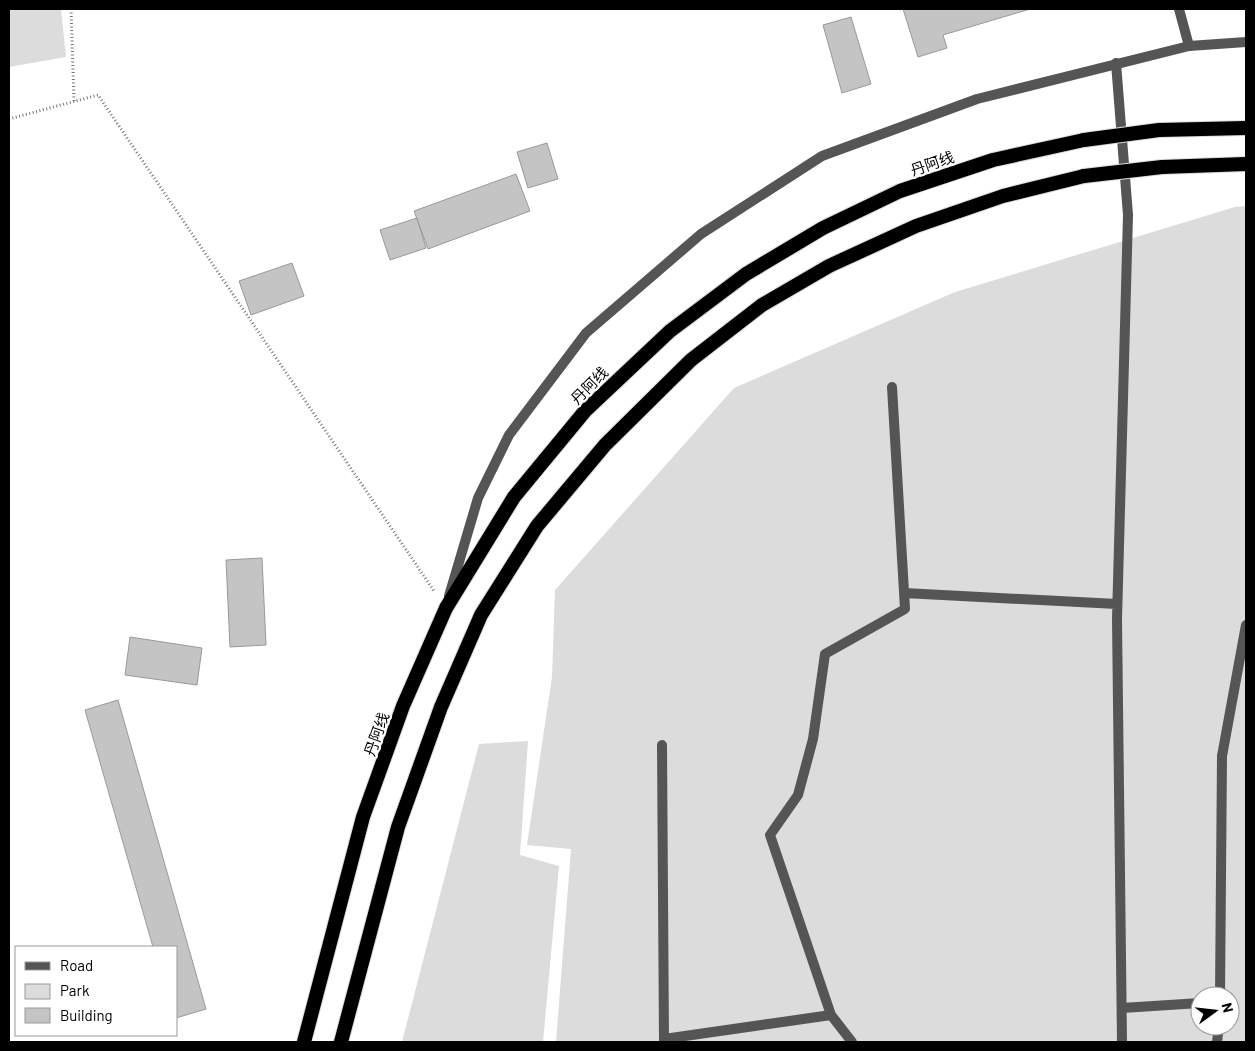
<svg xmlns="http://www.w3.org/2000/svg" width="1255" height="1051" font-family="Barlow,'Noto Sans SC',sans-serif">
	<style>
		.green { fill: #dcdcdc; fill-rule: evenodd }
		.building { fill: #c4c4c4; stroke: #999 }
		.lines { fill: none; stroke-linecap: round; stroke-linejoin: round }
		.trunk-casing { stroke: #dbdbdb; stroke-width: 16 }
		.path { stroke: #777; stroke-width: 3; stroke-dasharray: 1 2.5; stroke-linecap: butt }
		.service { stroke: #555; stroke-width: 10 }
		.minor { stroke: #555; stroke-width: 10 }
		.trunk { stroke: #000; stroke-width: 14 }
		.trunk-bridge-casing { stroke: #dbdbdb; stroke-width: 16; stroke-linecap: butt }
		.trunk-bridge { stroke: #000; stroke-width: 14 }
		.labels { text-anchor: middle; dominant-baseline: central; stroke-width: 4.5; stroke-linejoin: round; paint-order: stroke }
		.street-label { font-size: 15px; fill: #000; stroke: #fff }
	</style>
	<rect width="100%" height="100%" fill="#fff"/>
	<path class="green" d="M9 9H61L66 57 9 67Z
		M1246 206V1042H556L571 849 527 845 552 677 555 590 734 388 955 292 1235 207ZM1200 996H1230V1026H1200Z
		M528 741 520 855 559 866 543 1042H402L479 744Z"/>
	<path class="building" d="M903 9H1030L943 35 947 48 918 57Z
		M851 17 871 84 842 93 823 25Z
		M547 143 558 179 528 188 517 152Z
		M516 174 530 211 428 249 414 211Z
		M417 218 426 248 390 260 380 230Z
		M292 263 304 296 251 315 239 281Z
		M262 558 266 645 230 647 226 560Z
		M130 637 202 648 197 685 125 675Z
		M118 700 206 1009 176 1018V947H153L85 710Z"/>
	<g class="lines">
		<g class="trunk-casing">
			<path id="trunk" d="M304 1042 363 817 403 706 446 608 514 497 585 411 670 331 746 274 823 228 900 191 993 160 1084 140
				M341 1042 398 827 441 707 481 615 537 526 605 445 691 360 762 305 829 266 916 226 1003 196 1084 176"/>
		</g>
		<path class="path" d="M71 9 74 101
			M9 119 98 95 434 591"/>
		<path class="service" d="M1179 9 1189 46
			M1217 1042 1219 1026"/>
		<path class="minor" d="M1116 63 1128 215 1117 619 1122 1042
			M904 593 1117 604
			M449 596 478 498 509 435 586 333 701 234 822 156 977 99 1189 46 1246 42
			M662 745 664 1042
			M1220 996 1222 756 1246 625
			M1122 1008 1200 1003
			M664 1039 831 1015
			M852 1042 831 1015 770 835 798 795 813 739 825 654 905 609 892 387"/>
		<use href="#trunk" class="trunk"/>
		<g class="trunk-bridge-casing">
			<path id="trunk-bridge" d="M1084 140 1159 130 1246 128
				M1084 176 1162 167 1246 164"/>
		</g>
		<use href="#trunk-bridge" class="trunk-bridge"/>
	</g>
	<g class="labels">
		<g class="street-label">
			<text transform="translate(932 163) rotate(-19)">丹阿线</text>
			<text transform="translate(589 385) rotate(-45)">丹阿线</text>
			<text transform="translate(376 734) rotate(-70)">丹阿线</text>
		</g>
	</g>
	<rect width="1255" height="1051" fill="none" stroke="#000000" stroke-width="20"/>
	<rect x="15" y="946" width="162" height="90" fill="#ffffff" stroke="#999999"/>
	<rect x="25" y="962" width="25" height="8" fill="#555555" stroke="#999999"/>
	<text x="60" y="971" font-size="15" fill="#000000">Road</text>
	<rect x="25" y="984" width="25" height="15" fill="#dcdcdc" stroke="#999999"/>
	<text x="60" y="996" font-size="15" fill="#000000">Park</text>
	<rect x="25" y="1008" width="25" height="15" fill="#c4c4c4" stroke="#999999"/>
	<text x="60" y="1021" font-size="15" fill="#000000">Building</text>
	<g transform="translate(1215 1011) rotate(75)"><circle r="24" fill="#ffffff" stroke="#999999"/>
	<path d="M0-4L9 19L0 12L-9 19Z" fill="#000000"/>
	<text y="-8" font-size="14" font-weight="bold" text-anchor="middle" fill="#000000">N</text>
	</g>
</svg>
